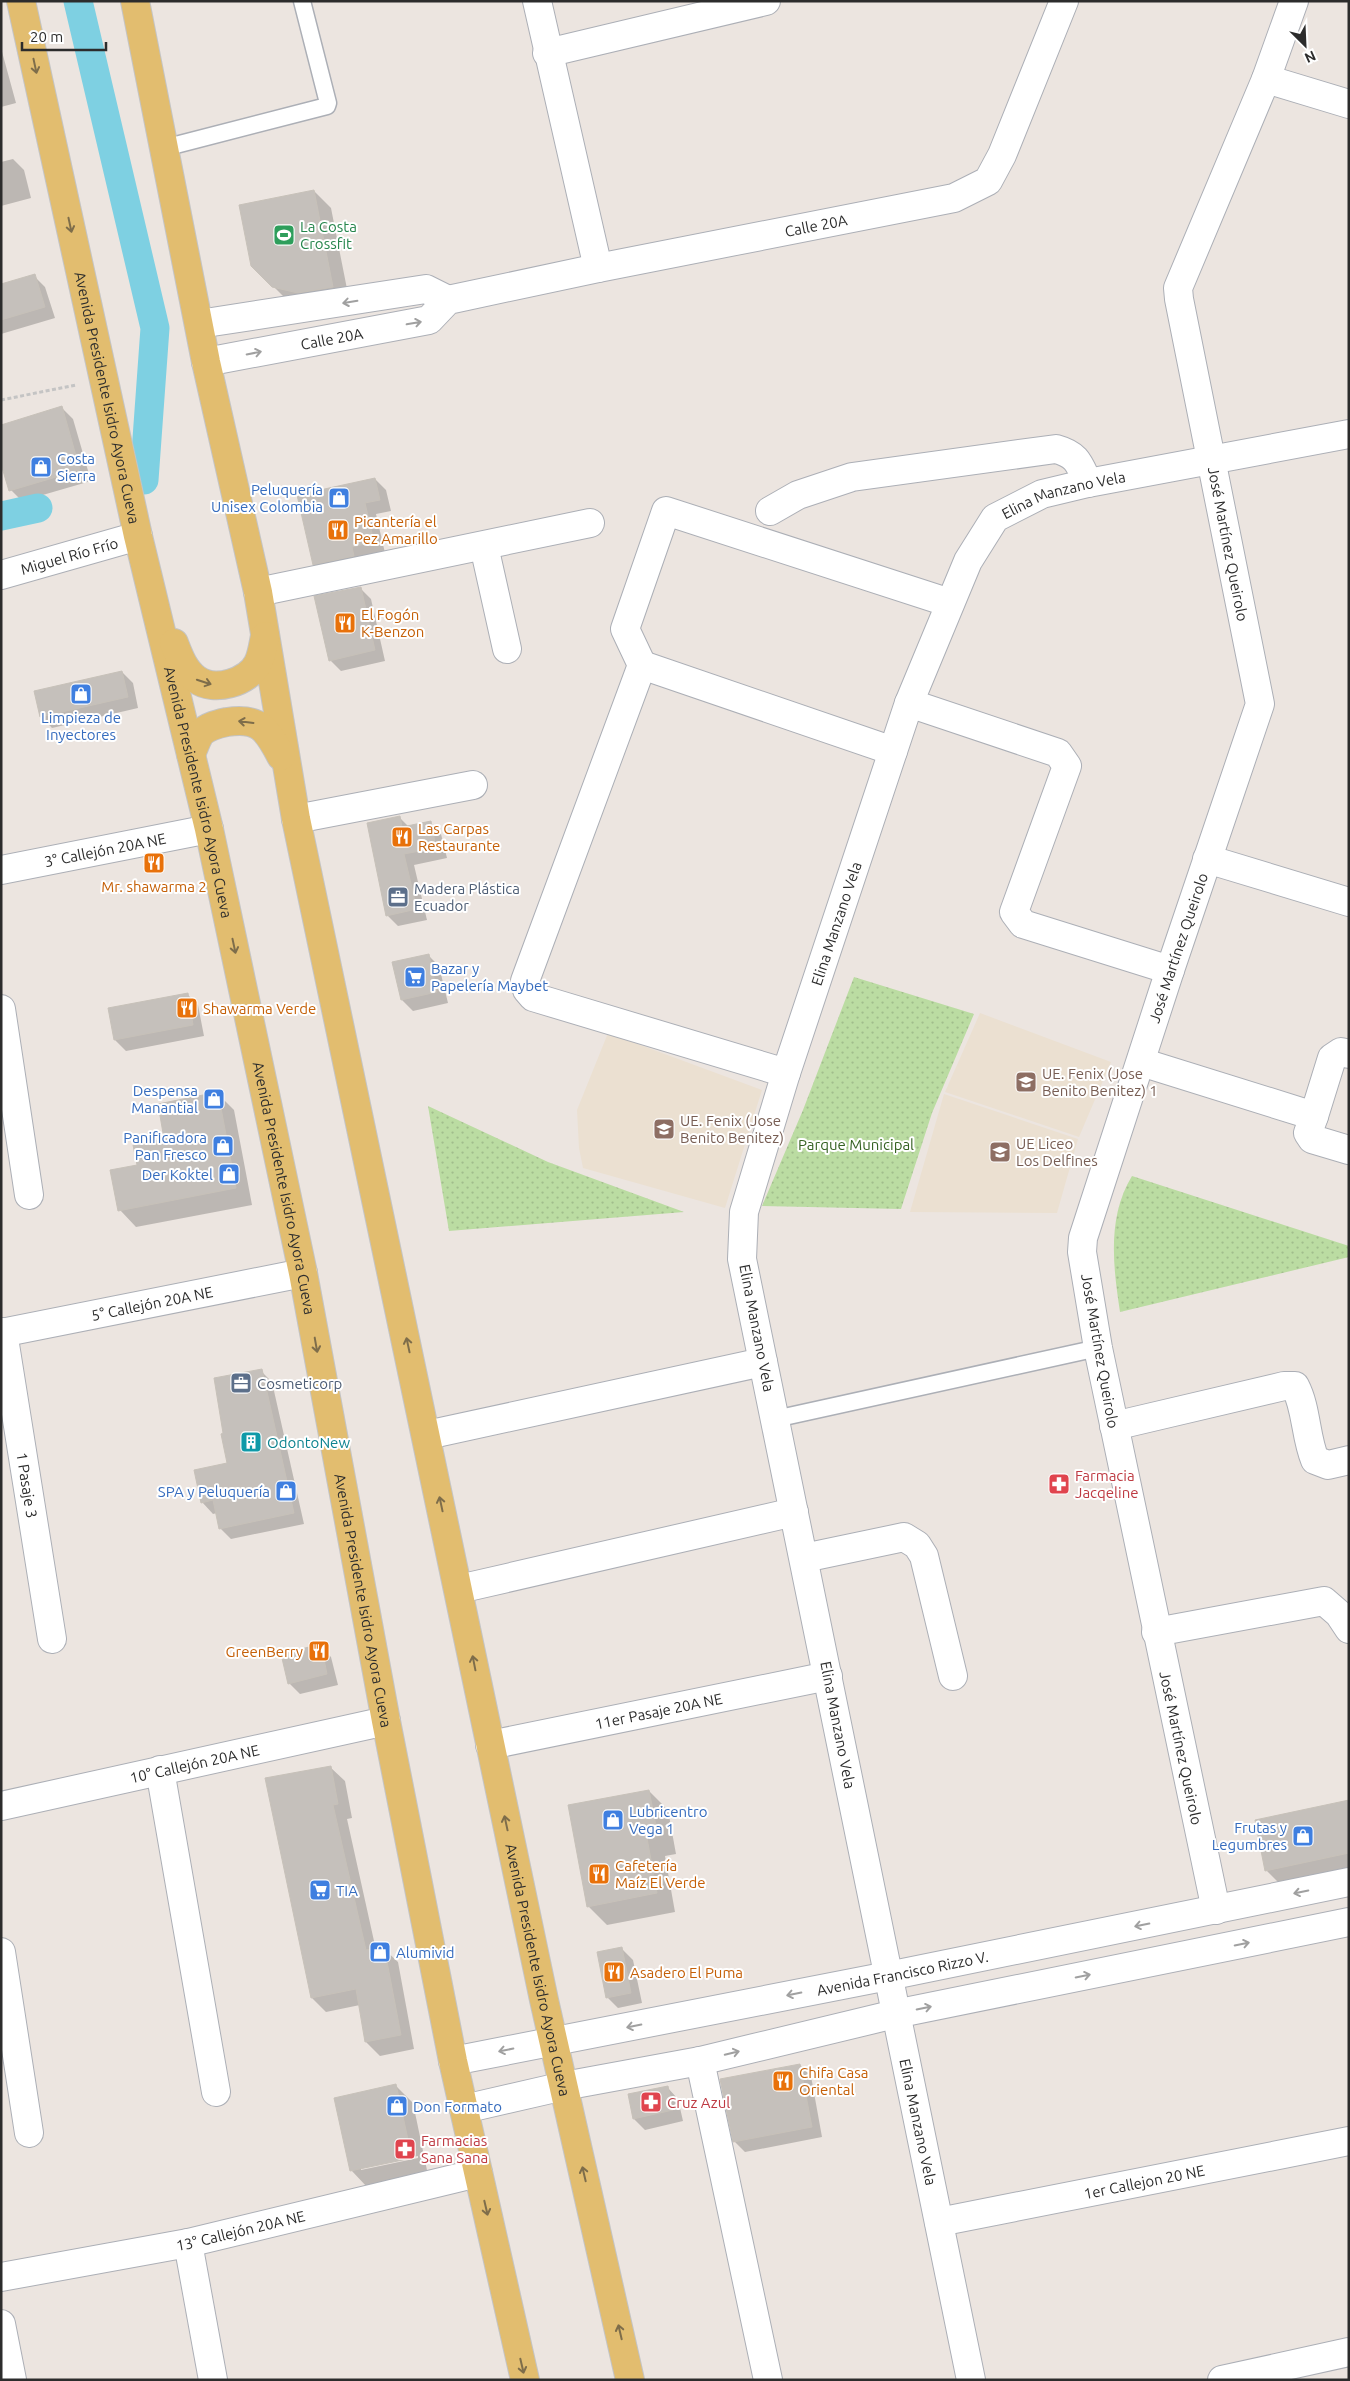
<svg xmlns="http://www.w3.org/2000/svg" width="1350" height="2381" font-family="Ubuntu,sans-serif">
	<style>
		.education { fill: #ebe0d1 }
		.grass { fill: url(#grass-dots) }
		.shadow { fill: #0003; fill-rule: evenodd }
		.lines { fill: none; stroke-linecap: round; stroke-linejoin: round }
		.canal { stroke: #7ed0e2; stroke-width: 29 }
		.building { fill: #c5c0bb; stroke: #c7c1b9 }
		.lane-casing { stroke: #acafb6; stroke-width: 19 }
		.street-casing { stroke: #acafb6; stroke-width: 30 }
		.secondary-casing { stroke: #acafb6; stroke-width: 30 }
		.primary-casing { stroke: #c4c4c4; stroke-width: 30 }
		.path { stroke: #c4c4c4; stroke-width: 3; stroke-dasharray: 4 2.5; stroke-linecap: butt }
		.lane { stroke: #fff; stroke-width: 16 }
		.street { stroke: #fff; stroke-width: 28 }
		.secondary { stroke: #fff; stroke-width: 28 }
		.primary { stroke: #e2bd6f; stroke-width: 28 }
		.oneway { stroke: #7e6d4a }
		.oneway2 { stroke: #a0a0a0 }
		.labels { text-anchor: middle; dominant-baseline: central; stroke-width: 4; stroke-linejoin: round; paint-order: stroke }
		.street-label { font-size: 15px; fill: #2c2c2c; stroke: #fff }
		.leisure-label { font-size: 15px; fill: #27864d; stroke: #fff; text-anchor: start }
		.shop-label { font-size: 15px; fill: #366cbe; stroke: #fff; text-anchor: start }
		.food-label { font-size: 15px; fill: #c56008; stroke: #fff; text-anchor: start }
		.service-label { font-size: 15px; fill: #4e5e75; stroke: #fff; text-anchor: start }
		.education-label { font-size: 15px; fill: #785e54; stroke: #fff; text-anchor: start }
		.park-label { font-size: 15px; fill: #356223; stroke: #fff }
		.culture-label { font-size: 15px; fill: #0d838f; stroke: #fff; text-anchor: start }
		.health-label { font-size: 15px; fill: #be3a42; stroke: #fff; text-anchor: start }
	</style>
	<defs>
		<pattern id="grass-dots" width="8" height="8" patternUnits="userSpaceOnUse" patternTransform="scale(1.25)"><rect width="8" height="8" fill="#bbdca2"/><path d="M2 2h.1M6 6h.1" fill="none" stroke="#a1bd8c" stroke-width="1.8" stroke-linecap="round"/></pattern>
	</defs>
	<rect width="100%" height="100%" fill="#ece5e0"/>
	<path class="education" d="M980 1013 1111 1062 1079 1137 945 1092Z
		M608 1033 762 1090 725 1208 583 1168 579 1148 577 1110Z
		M944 1094 1078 1139 1057 1213 910 1212Z"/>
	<path class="grass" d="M854 977 974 1014 932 1113 901 1209 762 1206 803 1110Z
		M428 1106 548 1162 684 1212 449 1231Z
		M1132 1176 1349 1246V1257L1120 1312C1113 1266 1107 1217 1132 1176Z"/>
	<path class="shadow" d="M1 48 16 103 1 107Z
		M13 159 24 170 31 198 1 206V162Z
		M314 191 331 208 350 304 290 303 252 265Z
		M34 276 45 287 55 318 1 334V286Z
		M62 408 73 419 91 481 22 501 11 490Z
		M375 479 386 490 391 511 376 514 385 553 325 575 314 564Z
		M360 588 371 599 385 661 341 671 330 660Z
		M122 672 133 683 138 708 52 728 41 716Z
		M400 818 409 827 430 823 441 834 447 858 414 865 427 920 398 926 387 915Z
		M428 955 439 966 448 1003 413 1011 402 1000Z
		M187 994 198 1005 204 1036 126 1051 115 1040 109 1009Z
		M217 1093 234 1110 252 1205 136 1227 120 1210 138 1166Z
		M261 1371 272 1382 304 1524 231 1539 220 1528 217 1513 213 1514 202 1502 228 1464Z
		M320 1646 331 1657 338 1685 300 1694 289 1683Z
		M330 1767 345 1781 352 1818 347 1819 376 1950 383 1948 398 1962 414 2049 380 2056 366 2042 360 2005 326 2012 312 1998Z
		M649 1791 668 1810 676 1854 665 1856 675 1912 607 1925 588 1906Z
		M1349 1801V1873L1283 1887 1266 1870Z
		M622 1949 633 1960 642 2003 618 2008 607 1997Z
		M800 2065 811 2076 822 2137 745 2152 734 2141Z
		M396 2086 413 2103 428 2175 367 2187 351 2170ZM418 2156V2158L361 2170V2167Z
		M667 2087 678 2099 683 2121 645 2130 634 2119Z"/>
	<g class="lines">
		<path class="canal" d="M78 1 155 328 144 480
			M1 516 38 508"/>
	</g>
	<path class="building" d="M314 190 333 287 298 293 272 287 251 266 239 205Z
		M35 274 45 307 1 320V284Z
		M62 406 80 470 9 491 1 464V425Z
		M375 478 380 500 365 503 374 542 352 547 354 556 313 565 297 495Z
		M361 587 375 650 329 661 314 596Z
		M122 671 128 697 40 717 34 691Z
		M400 816 402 827 431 821 436 848 404 854 417 909 386 916 367 823Z
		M429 954 437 992 401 1000 392 962Z
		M188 993 193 1025 114 1040 108 1008Z
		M218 1092 236 1188 118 1211 110 1170 137 1165 133 1145 164 1139 158 1104Z
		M262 1369 294 1513 219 1529 213 1500 201 1503 194 1470 227 1463 221 1434 223 1433 214 1378Z
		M321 1644 327 1674 288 1684 281 1654Z
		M331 1766 338 1804 333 1805 366 1950 384 1946 401 2035 365 2042 356 1989 311 1998 265 1778Z
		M649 1790 658 1836 647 1838 657 1893 587 1907 568 1805Z
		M1349 1800V1853L1265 1871 1255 1820Z
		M622 1947 631 1993 606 1998 597 1952Z
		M800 2064 812 2127 733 2142 720 2079Z
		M396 2084 412 2158 350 2171 334 2098Z
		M668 2086 673 2110 633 2119 628 2094Z"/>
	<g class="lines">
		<g class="lane-casing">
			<path id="lane" d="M164 148 327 106 328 103 302 1
				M775 1419 1098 1348"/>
		</g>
		<g class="street-casing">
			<g id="street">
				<path d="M537 1 598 268"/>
				<path d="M547 53 766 1"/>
				<path d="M1266 79 1349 104"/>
				<path d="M199 324 426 289 448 300"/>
				<path id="s1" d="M206 362 429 320 448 300 598 268 954 198 988 181 1002 155 1064 1"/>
				<path d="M770 511 798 495 852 477 1056 449C1078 455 1079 464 1088 483"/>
				<path d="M484 546 507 649"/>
				<path id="s2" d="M1 575 138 536"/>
				<path d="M258 592 590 523"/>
				<path d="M642 665 893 751"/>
				<path d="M909 703 1058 753 1067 766 1014 912 1023 924 1170 970"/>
				<path d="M296 819 473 785"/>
				<path d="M1207 859 1349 902"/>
				<path id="s3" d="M1 870 209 829"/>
				<path d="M1 1009 29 1195"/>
				<path d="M1141 1062 1314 1116 1332 1058 1341 1052 1349 1054"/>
				<path d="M786 1073 533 997 527 990 525 981 642 665 625 629 666 511 950 603"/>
				<path d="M1314 1116 1308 1133 1312 1139 1349 1150"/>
				<path id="s4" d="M3 1332 52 1639"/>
				<path id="s5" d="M1 1333 303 1273"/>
				<path d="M1114 1426 1284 1386H1295C1307 1409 1305 1436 1315 1460L1328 1465 1349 1460"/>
				<path d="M427 1435 763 1362"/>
				<path d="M804 1558 904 1537 917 1545 924 1556 953 1676"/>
				<path d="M459 1589 794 1512"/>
				<path d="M1156 1632 1324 1601 1339 1614 1349 1629"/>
				<path id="s6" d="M490 1745 828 1676"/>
				<path d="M160 1770 216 2092"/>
				<path id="s7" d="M1 1806 386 1721"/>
				<path id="s8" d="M1216 1910 1098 1348 1082 1252 1083 1238 1170 970 1260 704 1179 299 1178 288 1266 79 1294 1"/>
				<path d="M1 1952 29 2133"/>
				<path d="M700 2061 768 2380"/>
				<path id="s9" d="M939 2222 1349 2141"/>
				<path d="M188 2243 213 2380"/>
				<path id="s10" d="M1 2277 188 2243 478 2173"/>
				<path d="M1 2324 12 2380"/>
				<path id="s11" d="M971 2380 742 1259 744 1212 786 1073 909 703 968 561 995 518 1042 494 1088 483 1349 434"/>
				<path d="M1222 2380 1349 2352"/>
			</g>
		</g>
		<g class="secondary-casing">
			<g id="secondary">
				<path id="s12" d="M453 2061 888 1976 1349 1882"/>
				<path d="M464 2109 564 2086 700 2061 895 2014 1349 1922"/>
			</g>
		</g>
		<g class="primary-casing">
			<g id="primary">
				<path id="s13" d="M21 1 138 536 209 829 303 1273 386 1721 453 2061 525 2380"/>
				<path id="s14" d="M135 1 206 362 258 592 296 819 544 2000 630 2380"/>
				<path d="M174 643C179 656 184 670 196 679 214 693 249 682 258 663 262 655 263 645 265 636"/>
				<path d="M191 754C194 748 197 738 201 733 208 726 218 724 227 722 259 717 267 729 281 756"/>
			</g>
		</g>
		<path class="path" d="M1 400 76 385"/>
		<use href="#lane" class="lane"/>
		<use href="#street" class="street"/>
		<use href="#secondary" class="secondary"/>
		<use href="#primary" class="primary"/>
	</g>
	<defs><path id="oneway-shaft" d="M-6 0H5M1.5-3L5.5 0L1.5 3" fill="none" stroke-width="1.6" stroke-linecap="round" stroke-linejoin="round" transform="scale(1.25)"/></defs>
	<g class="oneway">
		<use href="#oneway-shaft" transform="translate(35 66) rotate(78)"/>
		<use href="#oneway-shaft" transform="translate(70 225) rotate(78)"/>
		<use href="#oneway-shaft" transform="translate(204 682) rotate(18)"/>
		<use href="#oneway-shaft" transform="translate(246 722) rotate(-173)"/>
		<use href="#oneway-shaft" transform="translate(234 946) rotate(78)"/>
		<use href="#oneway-shaft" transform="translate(316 1345) rotate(80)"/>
		<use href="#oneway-shaft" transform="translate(408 1345) rotate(-102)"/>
		<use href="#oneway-shaft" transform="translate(441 1504) rotate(-102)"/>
		<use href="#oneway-shaft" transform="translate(474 1663) rotate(-101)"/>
		<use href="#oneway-shaft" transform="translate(506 1823) rotate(-102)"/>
		<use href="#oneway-shaft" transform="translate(584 2174) rotate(-103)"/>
		<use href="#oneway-shaft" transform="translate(486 2208) rotate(77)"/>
		<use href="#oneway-shaft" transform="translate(620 2332) rotate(-103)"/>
		<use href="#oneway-shaft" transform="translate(522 2366) rotate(77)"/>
	</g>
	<g class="oneway2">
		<use href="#oneway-shaft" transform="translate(350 302) rotate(171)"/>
		<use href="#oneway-shaft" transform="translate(414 323) rotate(-10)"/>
		<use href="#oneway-shaft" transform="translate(254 353) rotate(-11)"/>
		<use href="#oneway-shaft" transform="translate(1301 1892) rotate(168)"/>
		<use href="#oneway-shaft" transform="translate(1142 1925) rotate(169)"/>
		<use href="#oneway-shaft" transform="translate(1242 1944) rotate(-11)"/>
		<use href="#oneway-shaft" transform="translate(1083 1976) rotate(-11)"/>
		<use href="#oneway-shaft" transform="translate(794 1994) rotate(169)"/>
		<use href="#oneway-shaft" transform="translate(924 2008) rotate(-11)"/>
		<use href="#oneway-shaft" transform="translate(634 2026) rotate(169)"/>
		<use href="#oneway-shaft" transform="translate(506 2050) rotate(169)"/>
		<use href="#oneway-shaft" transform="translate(732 2053) rotate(-14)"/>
	</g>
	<defs>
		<g id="stadium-square" transform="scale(1.125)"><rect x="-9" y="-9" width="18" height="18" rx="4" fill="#2e9e5b" stroke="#fff"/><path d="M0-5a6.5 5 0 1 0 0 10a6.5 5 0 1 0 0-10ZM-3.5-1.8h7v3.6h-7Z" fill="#fff"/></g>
		<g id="shop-square" transform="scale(1.125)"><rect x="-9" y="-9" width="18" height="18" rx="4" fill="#3f7fe0" stroke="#fff"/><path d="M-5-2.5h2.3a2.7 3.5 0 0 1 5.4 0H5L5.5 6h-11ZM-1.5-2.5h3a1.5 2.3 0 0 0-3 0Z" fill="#fff"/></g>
		<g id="restaurant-square" transform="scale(1.125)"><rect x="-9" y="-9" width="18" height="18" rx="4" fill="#e8710a" stroke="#fff"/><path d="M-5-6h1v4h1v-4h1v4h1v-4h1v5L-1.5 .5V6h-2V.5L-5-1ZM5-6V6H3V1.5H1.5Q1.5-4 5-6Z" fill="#fff"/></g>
		<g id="office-square" transform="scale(1.125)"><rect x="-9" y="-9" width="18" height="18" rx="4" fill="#5c6f8a" stroke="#fff"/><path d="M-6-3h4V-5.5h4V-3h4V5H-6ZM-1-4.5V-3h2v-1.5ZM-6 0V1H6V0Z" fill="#fff"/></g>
		<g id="supermarket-square" transform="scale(1.125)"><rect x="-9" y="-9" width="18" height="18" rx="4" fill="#3f7fe0" stroke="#fff"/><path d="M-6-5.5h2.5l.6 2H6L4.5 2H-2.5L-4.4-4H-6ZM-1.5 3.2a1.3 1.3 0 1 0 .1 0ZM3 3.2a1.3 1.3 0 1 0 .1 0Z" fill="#fff"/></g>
		<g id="school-square" transform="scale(1.125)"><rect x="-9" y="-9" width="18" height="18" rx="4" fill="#8d6e63" stroke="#fff"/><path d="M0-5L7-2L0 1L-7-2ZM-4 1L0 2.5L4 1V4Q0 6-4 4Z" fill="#fff"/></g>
		<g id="building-square" transform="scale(1.125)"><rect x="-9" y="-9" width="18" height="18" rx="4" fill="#0f9aa8" stroke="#fff"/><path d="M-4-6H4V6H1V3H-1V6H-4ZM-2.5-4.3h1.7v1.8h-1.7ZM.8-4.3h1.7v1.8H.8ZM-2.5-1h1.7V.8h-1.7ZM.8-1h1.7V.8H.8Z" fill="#fff"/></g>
		<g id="pharmacy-square" transform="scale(1.125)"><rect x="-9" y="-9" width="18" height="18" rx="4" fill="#e0444e" stroke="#fff"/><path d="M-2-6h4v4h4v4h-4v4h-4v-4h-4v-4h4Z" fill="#fff"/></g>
	</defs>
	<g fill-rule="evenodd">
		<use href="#stadium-square" x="284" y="235"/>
		<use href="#shop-square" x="41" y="467"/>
		<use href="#shop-square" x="339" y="498"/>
		<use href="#restaurant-square" x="338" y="530"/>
		<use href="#restaurant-square" x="345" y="623"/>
		<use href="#shop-square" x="81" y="694"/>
		<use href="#restaurant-square" x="402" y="837"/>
		<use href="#restaurant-square" x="154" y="863"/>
		<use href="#office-square" x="398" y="897"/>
		<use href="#supermarket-square" x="415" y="977"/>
		<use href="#restaurant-square" x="187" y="1008"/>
		<use href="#school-square" x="1026" y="1082"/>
		<use href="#shop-square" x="214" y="1099"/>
		<use href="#school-square" x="664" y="1129"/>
		<use href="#shop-square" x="223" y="1146"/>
		<use href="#school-square" x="1000" y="1152"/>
		<use href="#shop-square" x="229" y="1174"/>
		<use href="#office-square" x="241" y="1383"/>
		<use href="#building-square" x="251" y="1442"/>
		<use href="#pharmacy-square" x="1059" y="1484"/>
		<use href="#shop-square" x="286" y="1491"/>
		<use href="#restaurant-square" x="319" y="1651"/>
		<use href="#shop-square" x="613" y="1820"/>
		<use href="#shop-square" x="1303" y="1836"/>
		<use href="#restaurant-square" x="599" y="1874"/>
		<use href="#supermarket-square" x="320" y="1890"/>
		<use href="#shop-square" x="380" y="1952"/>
		<use href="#restaurant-square" x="614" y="1972"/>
		<use href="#restaurant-square" x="783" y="2081"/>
		<use href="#pharmacy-square" x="651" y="2102"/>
		<use href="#shop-square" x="397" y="2106"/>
		<use href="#pharmacy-square" x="405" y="2149"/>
	</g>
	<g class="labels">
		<g class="street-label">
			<text stroke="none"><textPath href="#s1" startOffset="630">Calle 20A</textPath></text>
			<text stroke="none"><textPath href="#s1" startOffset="128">Calle 20A</textPath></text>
			<text stroke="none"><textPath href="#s13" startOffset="406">Avenida Presidente Isidro Ayora Cueva</textPath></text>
			<text stroke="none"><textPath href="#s11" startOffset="2004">Elina Manzano Vela</textPath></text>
			<text transform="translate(1228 544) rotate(79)">José Martínez Queirolo</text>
			<text stroke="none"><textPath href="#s2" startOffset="71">Miguel Río Frío</textPath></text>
			<text stroke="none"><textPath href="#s13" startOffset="811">Avenida Presidente Isidro Ayora Cueva</textPath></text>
			<text stroke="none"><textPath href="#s3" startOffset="106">3° Callejón 20A NE</textPath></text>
			<text stroke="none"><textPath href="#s11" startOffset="1494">Elina Manzano Vela</textPath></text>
			<text stroke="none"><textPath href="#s8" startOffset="991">José Martínez Queirolo</textPath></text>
			<text stroke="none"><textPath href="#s13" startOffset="1216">Avenida Presidente Isidro Ayora Cueva</textPath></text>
			<text stroke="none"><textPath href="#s5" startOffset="154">5° Callejón 20A NE</textPath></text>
			<text transform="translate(757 1328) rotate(79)">Elina Manzano Vela</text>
			<text transform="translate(1100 1351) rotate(80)">José Martínez Queirolo</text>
			<text stroke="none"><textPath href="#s4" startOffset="155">1 Pasaje 3</textPath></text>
			<text stroke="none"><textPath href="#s13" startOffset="1636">Avenida Presidente Isidro Ayora Cueva</textPath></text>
			<text stroke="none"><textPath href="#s6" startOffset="172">11er Pasaje 20A NE</textPath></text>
			<text transform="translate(838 1725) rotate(79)">Elina Manzano Vela</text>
			<text transform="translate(1181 1748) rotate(78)">José Martínez Queirolo</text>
			<text stroke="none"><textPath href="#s7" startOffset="198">10° Callejón 20A NE</textPath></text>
			<text stroke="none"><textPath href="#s14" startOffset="2010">Avenida Presidente Isidro Ayora Cueva</textPath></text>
			<text stroke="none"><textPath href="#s12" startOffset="458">Avenida Francisco Rizzo V.</textPath></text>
			<text transform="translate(918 2122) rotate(78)">Elina Manzano Vela</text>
			<text stroke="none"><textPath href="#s9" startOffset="209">1er Callejon 20 NE</textPath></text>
			<text stroke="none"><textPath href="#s10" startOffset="244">13° Callejón 20A NE</textPath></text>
		</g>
		<g class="leisure-label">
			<text x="300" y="226">La Costa<tspan x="300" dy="17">Crossfit</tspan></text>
		</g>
		<g class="shop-label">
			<text x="57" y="458">Costa<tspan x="57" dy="17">Sierra</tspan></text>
			<text x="323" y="489" text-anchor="end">Peluquería<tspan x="323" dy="17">Unisex Colombia</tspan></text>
			<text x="81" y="717" text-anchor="middle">Limpieza de<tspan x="81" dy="17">Inyectores</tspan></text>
			<text x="431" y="968">Bazar y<tspan x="431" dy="17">Papelería Maybet</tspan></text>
			<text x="198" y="1090" text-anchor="end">Despensa<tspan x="198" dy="17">Manantial</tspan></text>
			<text x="207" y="1137" text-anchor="end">Panificadora<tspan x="207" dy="17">Pan Fresco</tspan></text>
			<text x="213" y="1174" text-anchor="end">Der Koktel</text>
			<text x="270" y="1491" text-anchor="end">SPA y Peluquería</text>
			<text x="629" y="1811">Lubricentro<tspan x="629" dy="17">Vega 1</tspan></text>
			<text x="1287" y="1827" text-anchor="end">Frutas y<tspan x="1287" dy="17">Legumbres</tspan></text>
			<text x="336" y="1890">TIA</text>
			<text x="396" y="1952">Alumivid</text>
			<text x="413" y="2106">Don Formato</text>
		</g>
		<g class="food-label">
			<text x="354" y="521">Picantería el<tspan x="354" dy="17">Pez Amarillo</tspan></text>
			<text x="361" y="614">El Fogón<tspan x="361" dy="17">K-Benzon</tspan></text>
			<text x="418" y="828">Las Carpas<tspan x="418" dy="17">Restaurante</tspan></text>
			<text x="154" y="886" text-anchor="middle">Mr. shawarma 2</text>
			<text x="203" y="1008">Shawarma Verde</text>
			<text x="303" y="1651" text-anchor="end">GreenBerry</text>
			<text x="615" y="1865">Cafetería<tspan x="615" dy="17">Maíz El Verde</tspan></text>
			<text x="630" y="1972">Asadero El Puma</text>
			<text x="799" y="2072">Chifa Casa<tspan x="799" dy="17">Oriental</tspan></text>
		</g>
		<g class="service-label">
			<text x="414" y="888">Madera Plástica<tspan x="414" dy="17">Ecuador</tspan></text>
			<text x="257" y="1383">Cosmeticorp</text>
		</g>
		<g class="education-label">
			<text x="1042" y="1073">UE. Fenix (Jose<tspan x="1042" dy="17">Benito Benitez) 1</tspan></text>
			<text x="680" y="1120">UE. Fenix (Jose<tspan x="680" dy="17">Benito Benitez)</tspan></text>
			<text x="1016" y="1143">UE Liceo<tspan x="1016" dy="17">Los Delfines</tspan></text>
		</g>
		<g class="park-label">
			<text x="856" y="1144">Parque Municipal</text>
		</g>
		<g class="culture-label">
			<text x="267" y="1442">OdontoNew</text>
		</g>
		<g class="health-label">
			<text x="1075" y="1475">Farmacia<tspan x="1075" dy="17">Jacqeline</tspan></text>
			<text x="667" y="2102">Cruz Azul</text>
			<text x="421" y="2140">Farmacias<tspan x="421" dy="17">Sana Sana</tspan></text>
		</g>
	</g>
	<rect width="1350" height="2381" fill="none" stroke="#2c2c2c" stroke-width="5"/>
	<g transform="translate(1305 45) rotate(156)" stroke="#ffffff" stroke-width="4" paint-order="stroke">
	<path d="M0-4L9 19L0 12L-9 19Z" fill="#2c2c2c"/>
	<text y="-8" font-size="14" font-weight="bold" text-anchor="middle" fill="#2c2c2c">N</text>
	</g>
	<path d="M22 42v8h84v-8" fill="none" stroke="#2c2c2c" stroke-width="2.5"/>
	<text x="30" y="42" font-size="15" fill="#2c2c2c" stroke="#ffffff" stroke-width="4" paint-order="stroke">20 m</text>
</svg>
